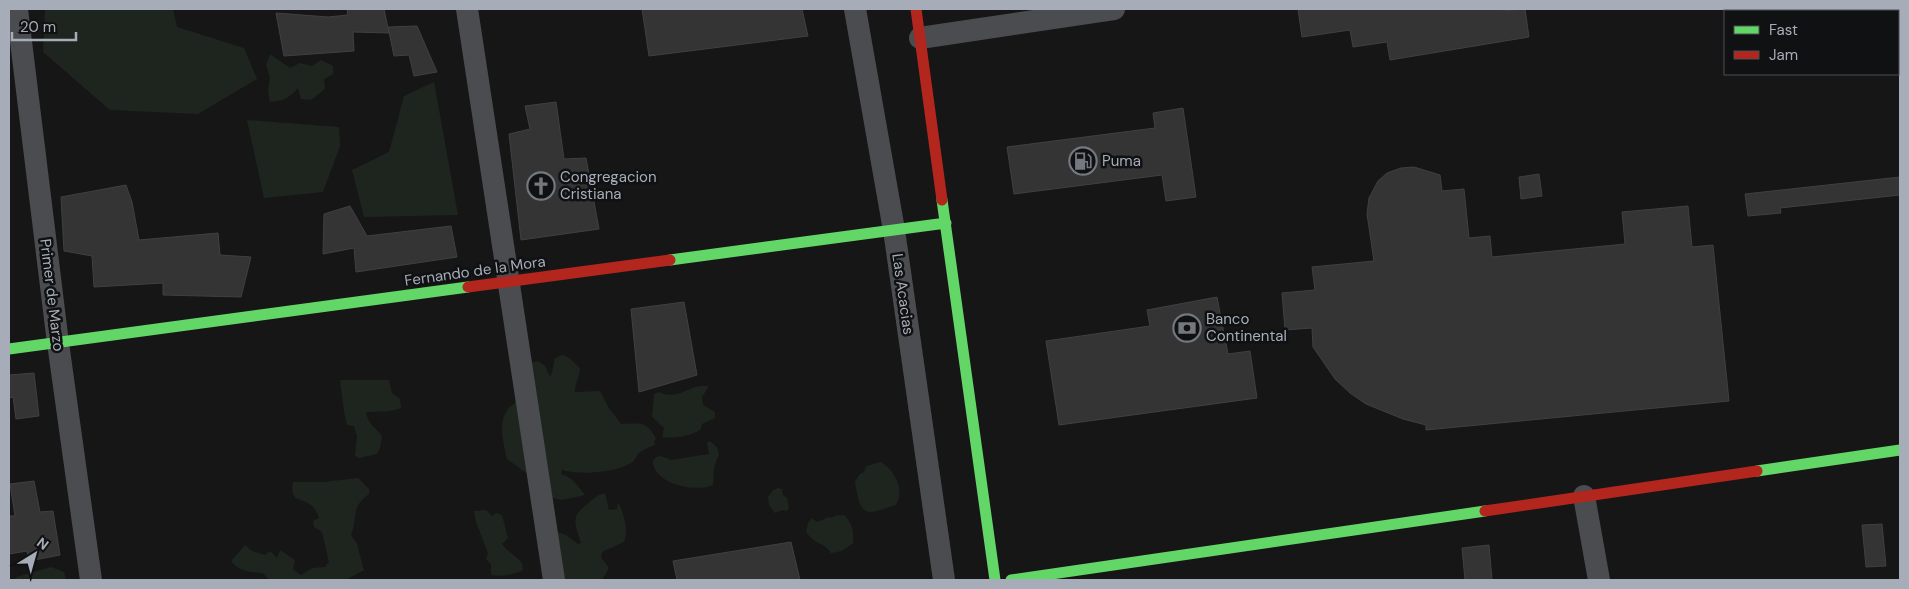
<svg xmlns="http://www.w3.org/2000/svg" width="1909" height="589" font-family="'DM Sans',sans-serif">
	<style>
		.green { fill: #1e251f }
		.building { fill: #343435; stroke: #3e4042 }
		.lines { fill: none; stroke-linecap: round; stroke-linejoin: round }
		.street { stroke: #4a4c4f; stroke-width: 22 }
		.fast { stroke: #63d668; stroke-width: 11 }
		.jam { stroke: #b3261e; stroke-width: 11 }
		.labels { text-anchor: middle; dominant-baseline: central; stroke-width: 5; stroke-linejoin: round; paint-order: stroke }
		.poi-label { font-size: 15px; fill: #a7adb8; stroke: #101112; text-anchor: start }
		.street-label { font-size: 15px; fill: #a7adb8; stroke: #101112 }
	</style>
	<rect width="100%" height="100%" fill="#161616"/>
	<path class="green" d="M45 9H173L177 27 244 48 257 79 198 114 110 110 43 52Z
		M270 54 290 68 300 63 312 66 321 60 333 66V74L324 79 325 89 311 100 301 99 298 88C290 98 283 101 270 102L268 91 270 77 266 65Z
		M434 82 458 215 364 217 352 170 389 152 404 96Z
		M247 120 339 127 340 146 323 192 264 198Z
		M562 355 568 357 580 368C580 376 575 383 575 392L600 391 609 408 621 424C641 424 645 420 656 438L654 442 655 445C649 447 642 450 638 454 635 458 635 461 631 463 614 473 581 475 562 470L561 474C572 477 578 486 585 495L562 500 550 497 529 363 538 361 545 366 550 377C553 372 553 365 555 358Z
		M340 380H389L392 393 400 399 401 408C389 413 379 411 366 412 368 424 375 427 382 436L380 448 377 454 359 458 355 456 357 436 354 426 347 425C343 410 342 395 340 380Z
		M700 386H709L702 397 703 405 715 412V418L702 424 700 430C689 436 675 439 662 437L664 428 652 417 654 394 659 392C675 400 685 389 700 386Z
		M516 396 529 475 507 459C503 440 495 416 515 403Z
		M710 441 717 447 719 455C713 465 714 473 713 485 696 493 653 484 653 461L656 457 661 456 671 460 709 454 707 443Z
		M881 462C895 471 905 489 896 505 879 509 863 522 858 497 857 491 855 487 855 481L860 474 864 472 866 466Z
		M358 478 369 489V494C349 509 359 516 351 535L357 544 364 570 346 580H269L263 573C250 572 239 572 231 561L245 545 252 551 265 555 270 551 277 558 280 550 295 560 293 569 301 575 312 568 325 567 329 562 322 532 314 527 313 521 319 518C315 505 308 502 295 498L292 491 293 482H323Z
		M778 488 782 489 783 495 787 498 789 508 787 511 782 510 775 513 769 505 768 497 772 491Z
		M605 493 609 510 617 509 618 502C624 515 629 528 624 542L602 552 601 557 609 568 602 580H562L557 532 566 535 578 544 581 543C576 527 570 517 585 506 593 500 594 496 605 493Z
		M486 510 492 516 496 513 502 515 508 538 502 544C508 552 515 555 522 563L523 570C513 575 501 577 491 575V564L486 559 488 553 476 522 474 511Z
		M844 515C852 523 854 531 853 543L842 551 831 553C823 541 816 546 806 532L808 523 812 518 817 522 829 517 831 518 835 516Z
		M51 567 64 572 66 580H13L17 577Z"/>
	<path class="building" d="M347 9H384L389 33 353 32 354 51 284 56 276 13 328 17 348 15Z
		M642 9H802L808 36 649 56Z
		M1298 9H1502V11L1525 9 1529 37 1390 60 1387 42 1353 47 1350 30 1302 37Z
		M417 26 437 72 414 76 409 55 394 56 388 27Z
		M556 102 564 159 586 158 599 229 521 240 509 134 530 129 525 106Z
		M1183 108 1196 197 1166 201 1162 175 1014 194 1007 147 1155 128 1153 113Z
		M1414 167 1440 175 1442 191 1464 189 1469 238 1490 236 1492 257 1625 244 1622 212 1688 206 1692 247 1713 245 1729 401 1426 430V425L1403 419 1366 404 1350 393 1335 379 1313 347 1312 328 1285 330 1282 293 1315 290 1312 267 1374 261 1367 214 1369 198 1378 181 1387 173 1401 168Z
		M1539 174 1542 196 1521 199 1519 177Z
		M1900 177V195L1780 208 1781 213 1748 216 1745 194Z
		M126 185 132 202 139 240 218 233 220 255 251 257 241 297 163 295V283L94 287 92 256 64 251 61 197Z
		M350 206 367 236 451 226 457 257 356 272 354 248 323 254 324 214Z
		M1217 297 1228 354 1250 351 1257 398 1059 425 1046 341 1150 326 1147 310Z
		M684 302 697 375 639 392 631 309Z
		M34 373 39 416 16 419 13 397 9 398V375Z
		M34 481 40 512 53 511 60 555 29 561 27 551 9 554V516H15L10 484Z
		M1882 524 1886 566 1866 567 1862 525Z
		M791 542 800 580H677L673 561Z
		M1489 545 1492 580H1465L1462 548Z"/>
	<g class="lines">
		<path class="street" d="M17 9 58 343 91 580
			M467 9 554 580
			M855 9 894 230 944 580
			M920 38 1114 9
			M1584 496 1599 580"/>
		<path class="fast" d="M942 200 995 580
			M670 260 946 223
			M9 349 468 287
			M1757 471 1900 450
			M1011 580 1485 511"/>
		<path class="jam" d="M916 9 942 200
			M468 287 670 260
			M1485 511 1757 471"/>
	</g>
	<defs>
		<g id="fuel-ring" transform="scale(1.4375)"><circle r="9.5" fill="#101112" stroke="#74787f" stroke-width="1.5"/><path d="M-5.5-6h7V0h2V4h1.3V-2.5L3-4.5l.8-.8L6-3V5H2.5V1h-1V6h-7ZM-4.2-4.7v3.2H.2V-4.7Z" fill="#74787f"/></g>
		<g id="church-ring" transform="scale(1.4375)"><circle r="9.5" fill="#101112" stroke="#74787f" stroke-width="1.5"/><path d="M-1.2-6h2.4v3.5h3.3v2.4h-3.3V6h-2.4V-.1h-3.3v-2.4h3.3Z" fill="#74787f"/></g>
		<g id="bank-ring" transform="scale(1.4375)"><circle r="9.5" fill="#101112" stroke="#74787f" stroke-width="1.5"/><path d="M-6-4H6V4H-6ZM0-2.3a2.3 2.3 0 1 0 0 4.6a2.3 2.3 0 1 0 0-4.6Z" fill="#74787f"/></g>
	</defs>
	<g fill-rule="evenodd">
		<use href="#fuel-ring" x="1083" y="161"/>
		<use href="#church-ring" x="541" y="186"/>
		<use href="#bank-ring" x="1187" y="328"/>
	</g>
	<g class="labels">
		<g class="poi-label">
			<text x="1102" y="161">Puma</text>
			<text x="560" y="177">Congregacion<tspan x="560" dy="17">Cristiana</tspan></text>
			<text x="1206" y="319">Banco<tspan x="1206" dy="17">Continental</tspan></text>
		</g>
		<g class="street-label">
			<text transform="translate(475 271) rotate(-8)">Fernando de la Mora</text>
			<text transform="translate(903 294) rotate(82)">Las Acacias</text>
			<text transform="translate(52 295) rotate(83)">Primer de Marzo</text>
		</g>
	</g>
	<rect width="1909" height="589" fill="none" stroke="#a7adb8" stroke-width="20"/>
	<rect x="1724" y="10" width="175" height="65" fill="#101112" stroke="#4c4f54"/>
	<rect x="1734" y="26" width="25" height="8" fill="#63d668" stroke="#4c4f54"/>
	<text x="1769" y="35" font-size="15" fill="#a7adb8">Fast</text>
	<rect x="1734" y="51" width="25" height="8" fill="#b3261e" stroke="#4c4f54"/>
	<text x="1769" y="60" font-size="15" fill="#a7adb8">Jam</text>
	<g transform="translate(35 554) rotate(37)" stroke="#101112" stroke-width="4" paint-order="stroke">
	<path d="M0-4L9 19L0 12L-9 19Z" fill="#a7adb8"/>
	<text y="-8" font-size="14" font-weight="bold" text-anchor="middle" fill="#a7adb8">N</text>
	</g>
	<path d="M12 32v8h64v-8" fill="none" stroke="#a7adb8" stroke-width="2.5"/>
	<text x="20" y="32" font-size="15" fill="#a7adb8" stroke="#101112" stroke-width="4" paint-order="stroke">20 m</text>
</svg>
